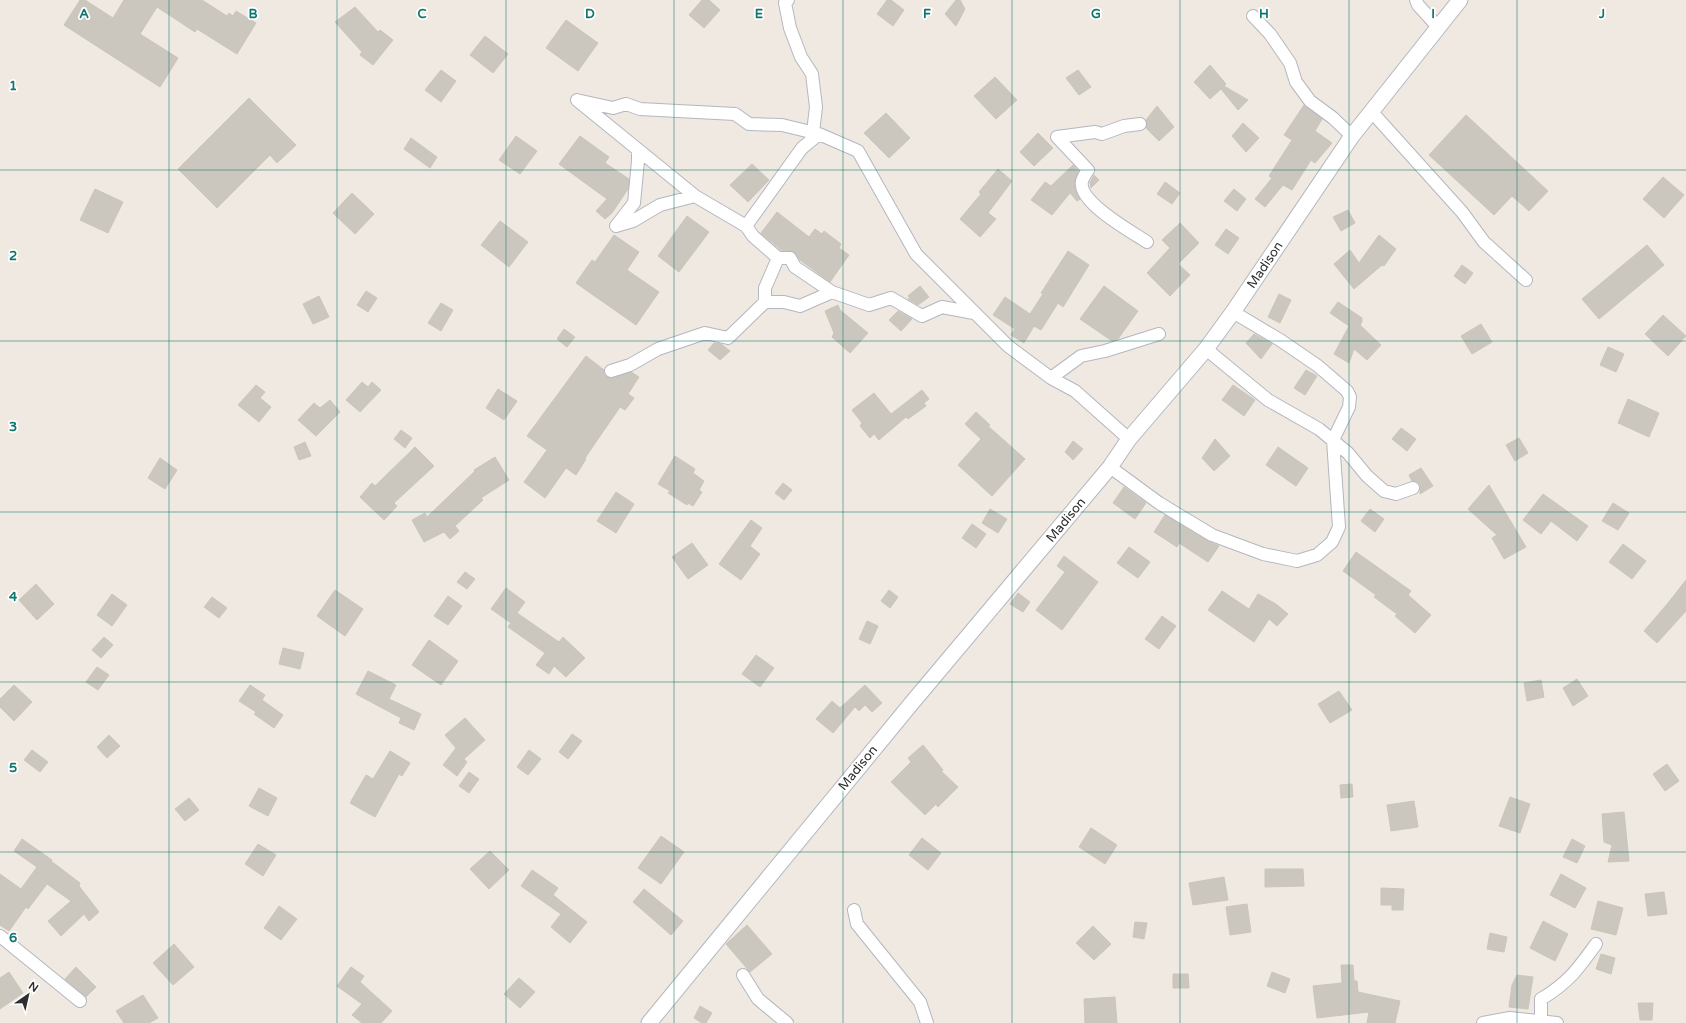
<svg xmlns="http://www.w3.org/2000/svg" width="1686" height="1023" font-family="'Varela Round',sans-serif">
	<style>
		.building { fill: #cbc7bf; stroke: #cbc5ba }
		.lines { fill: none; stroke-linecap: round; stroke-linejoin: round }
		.minor-casing { stroke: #b4b7c1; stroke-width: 14 }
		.tertiary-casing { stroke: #b4b7c1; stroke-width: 17 }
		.minor { stroke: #fff; stroke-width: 12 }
		.tertiary { stroke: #fff; stroke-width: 15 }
		.grid { fill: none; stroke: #0f766e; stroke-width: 1; stroke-opacity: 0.55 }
		.labels { text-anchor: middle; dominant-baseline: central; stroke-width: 3.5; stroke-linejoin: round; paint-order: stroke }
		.street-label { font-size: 13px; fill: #2e2e2e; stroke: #fff }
		.grid-label { font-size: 13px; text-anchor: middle; font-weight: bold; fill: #0f766e; stroke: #fff; stroke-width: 3.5; stroke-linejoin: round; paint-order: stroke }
	</style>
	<rect width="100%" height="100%" fill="#efe9e1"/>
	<path class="building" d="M80 0H85L113 18 124 0H202L227 16 229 13 233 16 236 11 256 23 237 54 197 29 195 32 157 7 140 34 178 58 160 87 64 25Z
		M702 0H709L720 10 704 28 689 15Z
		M887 0H891L904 10 893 26 877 14Z
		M956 0H960L965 9 956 26 945 14Z
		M355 7 378 32 380 30 393 40 373 65 360 55 362 52 335 22Z
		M566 20 598 43 578 71 546 48Z
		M485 36 508 54 493 73 470 55Z
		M1210 65 1226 84 1224 86 1248 100 1238 110 1221 89 1210 99 1194 82Z
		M441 70 456 81 441 102 425 90Z
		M1078 70 1091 87 1079 95 1066 78Z
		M995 77 1017 100 996 119 974 96Z
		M249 98 296 145 277 163 270 155 217 208 178 169Z
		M1304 105 1322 119 1315 131 1332 143 1315 163 1311 160 1292 190 1283 185 1265 207 1255 199 1272 178 1269 176 1292 140 1284 135Z
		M1157 106 1174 127 1159 141 1146 128 1147 123 1146 120Z
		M886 113 910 138 889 158 864 133Z
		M1466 115 1548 191 1529 211 1512 196 1494 215 1429 155Z
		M1243 123 1259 138 1246 152 1232 136Z
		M1038 133 1053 148 1034 166 1020 152Z
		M516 136 537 151 520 174 499 160Z
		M580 136 609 157 605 163 629 179 628 189 612 213 605 219 596 211 607 199 559 164Z
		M411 138 437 157 430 168 404 149Z
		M752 164 769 180 748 202 730 185Z
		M1073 165 1078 171 1075 181V190L1080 199 1077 201 1070 193 1052 215 1031 200 1045 182 1051 186Z
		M998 169 1012 181 988 213 996 219 980 237 960 219 981 194 979 192Z
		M1094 175 1099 180 1091 188 1090 182Z
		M1663 177 1684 195 1664 218 1643 199Z
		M1165 182 1180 193 1172 204 1157 194Z
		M95 189 123 202 108 233 80 220Z
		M1234 189 1246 199 1237 211 1224 201Z
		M352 193 374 214 355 234 333 213Z
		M1348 210 1355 223 1341 231 1333 217Z
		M777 212 809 237 815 229 822 234 824 231 841 244 839 248 849 255 830 282 800 260 794 252 781 250 761 233Z
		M687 216 709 232 679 272 658 256Z
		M500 221 528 242 509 267 481 245Z
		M1180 223 1199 243 1178 264 1190 275 1170 296 1147 273 1170 248 1162 240Z
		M1226 229 1239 238 1228 254 1215 245Z
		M614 235 639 252 627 270 659 292 636 325 576 283 592 260 595 262Z
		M1379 235 1396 249 1384 266 1382 265 1354 289 1334 264 1350 250 1359 263Z
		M1647 245 1664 265 1599 319 1582 299Z
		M1068 251 1089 265 1063 307 1058 303 1041 330 1034 326 1024 343 1011 335 1015 329 993 315 1005 297 1030 314 1043 294 1041 293Z
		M1462 265 1473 273 1465 284 1454 276Z
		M920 286 929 297 918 305 908 299 910 298 908 296Z
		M1104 286 1138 311 1118 339 1112 341 1080 319Z
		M366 291 377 298 368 312 357 305Z
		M1279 294 1291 300 1280 323 1268 317Z
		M319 296 329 317 313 324 303 304Z
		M1338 302 1362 318V322L1360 325 1381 345 1367 360 1354 349 1349 363 1334 354 1349 326 1330 313Z
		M441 303 453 310 441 331 428 323Z
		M838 305 840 310 868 333 850 353 832 337 834 333 825 311Z
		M898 311 912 319 901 331 889 320Z
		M1663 315 1686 336 1668 356 1645 334Z
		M1481 324 1492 342 1472 354 1461 336Z
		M564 329 575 337 567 347 557 339Z
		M1254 334 1272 344 1261 359 1246 343Z
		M714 343 721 344 730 351 720 360 708 350Z
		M1608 347 1624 354 1616 372 1600 365Z
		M586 356 604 370V374L609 378 631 372 639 377 628 394 634 398 625 410 620 407 585 458 586 459 576 475 566 468 545 498 524 482 547 450 527 436Z
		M1306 370 1317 376 1305 395 1294 388Z
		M362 382 368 387 372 382 381 390 360 412 346 400Z
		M256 385 265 392 260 398 271 407 259 422 238 405Z
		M1233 385 1255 400 1244 416 1222 400Z
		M498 389 517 401 504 420 486 408Z
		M922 390 929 399 924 403 926 406 908 419 906 417 879 440 874 434 870 438 860 426 862 423 852 410 874 393 891 414Z
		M1628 399 1659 413 1649 437 1618 423Z
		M330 400 340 412 316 436 298 420 314 403 320 408Z
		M976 412 990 425 988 426 1025 459 992 496 958 465 981 439 965 424Z
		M1401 428 1416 439 1407 451 1392 439Z
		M401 430 412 438 405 448 394 439Z
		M1519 438 1528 453 1515 461 1506 445Z
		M1215 439 1230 456 1214 471 1202 458Z
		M1073 441 1083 449 1073 460 1065 452Z
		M305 442 311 456 299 460 294 447Z
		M415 447 434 466 394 503 397 506 384 520 360 497 372 483 375 486Z
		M1278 447 1308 468 1296 486 1266 465Z
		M675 456 695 469 693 473 704 481 699 490 702 492 693 506 688 503 687 505 668 493 670 491 658 484Z
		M495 457 509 480 481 498 483 500 455 526 459 531 450 539 444 532 424 542 412 520 425 513 427 517 475 471 474 470Z
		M160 458 177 470 165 489 148 478Z
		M1421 468 1433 486 1420 494V485L1418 482 1412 481 1409 475Z
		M783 483 792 490 784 500 775 493Z
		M1489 485 1526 547 1504 559 1492 538 1497 535 1468 509Z
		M1124 487 1146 503 1135 519 1113 503Z
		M616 492 634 504 616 533 597 521Z
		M1543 494 1588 526 1577 541 1551 521 1541 534 1523 520Z
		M1613 503 1629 513 1618 530 1602 521Z
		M990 509 1007 519 998 533 982 523Z
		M1370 509 1384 519 1375 532 1361 521Z
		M1165 515 1208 541 1219 546 1208 562 1179 543 1177 547 1154 532Z
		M751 520 762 528 750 546 760 554 741 580 719 564Z
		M972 524 986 534 976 548 962 538Z
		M692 543 708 565 688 579 672 557Z
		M1623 544 1646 561 1632 579 1609 562Z
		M1129 547 1150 562 1138 578 1117 563Z
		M1356 552 1411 591 1408 595 1431 615 1415 633 1395 616 1397 614 1374 597 1376 595 1343 571Z
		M1064 556 1098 582 1062 630 1036 610 1065 572 1057 566Z
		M465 572 475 579 467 589 457 582Z
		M1686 580V611L1657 643 1644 631 1668 603Z
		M36 584 54 604 37 620 19 600Z
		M506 588 525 602 517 613 559 642 563 637 585 658 566 677 554 666 549 674 536 665 545 653 508 627 511 623 491 609Z
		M335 590 363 609 345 636 317 616Z
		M889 590 898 597 890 608 881 601Z
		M1222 591 1249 609 1258 594 1276 604 1288 614 1277 626 1269 619 1254 642 1208 610Z
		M1018 593 1030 602 1023 612 1010 604Z
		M112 594 127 605 112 626 97 615Z
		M448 596 462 606 448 625 434 616Z
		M212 597 227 608 219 618 204 607Z
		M1162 616 1176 626 1159 649 1145 639Z
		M867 621 878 626 870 644 859 639Z
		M104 637 113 645 101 658 92 650Z
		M429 640 458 661 441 685 412 665Z
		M283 648 304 653 300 669 279 664Z
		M756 655 774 668 760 687 742 674Z
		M97 667 109 675 98 690 86 682Z
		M368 671 396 685 389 699 421 714 414 730 399 723 401 718 356 694Z
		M1577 679 1588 696 1573 706 1563 688Z
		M1541 680 1544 697 1527 701 1524 683Z
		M14 685 32 702 14 721 0 707V699Z
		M250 685 265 695 262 700 283 715 274 728 254 714 256 712 239 701Z
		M865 685 882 703 872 712 865 705 859 711 855 707 833 733 816 719 832 701 840 708Z
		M1339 691 1352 710 1330 723 1318 704Z
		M465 718 485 740 464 759 467 762 457 776 443 765 456 748 445 735Z
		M572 734 582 741 568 759 559 752Z
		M109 735 120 746 107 758 97 747Z
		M923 745 943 770 941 771 958 787 938 807 936 804 925 815 891 782 911 762 908 758Z
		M32 750 48 762 40 772 24 760Z
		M529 750 541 759 528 775 517 767Z
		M390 751 410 763 402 776 399 774 375 817 350 803 366 775 373 779Z
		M1667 764 1679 781 1665 791 1653 774Z
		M469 772 479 779 469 793 459 786Z
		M1352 784 1353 797 1341 798 1340 785Z
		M259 788 277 798 268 816 249 806Z
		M1510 797 1530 804 1520 833 1499 826Z
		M189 798 199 810 185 821 175 809Z
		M1414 801 1418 827 1391 831 1387 805Z
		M1624 812 1629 861 1608 862 1612 845 1604 842 1602 814Z
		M1091 828 1117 845 1105 864 1079 847Z
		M661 836 684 852 661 884 638 868Z
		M922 838 941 853 928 870 909 855Z
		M22 839 52 860 51 861 80 883 79 886 99 912 89 921 84 914 61 936 48 921 71 901 47 884 28 909 26 907 9 931 0 925V874L21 889 37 867 14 851Z
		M1572 839 1585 846 1577 863 1563 857Z
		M258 844 276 855 263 876 245 864Z
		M490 851 509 870 489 889 470 869Z
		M1265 869H1303L1304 886 1265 887Z
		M532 870 558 888 553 895 587 922 570 943 551 927 561 914 521 886Z
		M1561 874 1586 888 1575 908 1550 895Z
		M1224 877 1228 900 1193 905 1189 883Z
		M1381 888 1404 889 1403 910H1392V905H1381Z
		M644 889 683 921 671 935 633 902Z
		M1664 892 1667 914 1648 916 1645 894Z
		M1598 901 1623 908 1616 935 1591 929Z
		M1247 904 1251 932 1230 935 1226 907Z
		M279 906 297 919 281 940 264 928Z
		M1543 921 1568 934 1555 961 1530 948Z
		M1135 922 1147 923 1144 939 1133 937Z
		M747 925 772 954 750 972 726 944Z
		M1093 926 1111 944 1094 960 1076 943Z
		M1490 933 1507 937 1504 952 1487 949Z
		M174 944 194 967 173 985 153 963Z
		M1601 954 1615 958 1611 974 1596 969Z
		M1341 965H1353L1354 981H1357L1358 992 1400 1001 1395 1023H1367L1369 1012 1317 1018 1313 986 1342 983Z
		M76 967 96 987 86 997 65 979Z
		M351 967 364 976 360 982 392 1011 381 1023H362L352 1015 362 1004 337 986Z
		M9 972 23 993 0 1009V978Z
		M1272 972 1290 979 1285 993 1267 986Z
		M1173 974H1188L1189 988H1173Z
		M1517 975 1533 977 1528 1009 1509 1007 1512 985Z
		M519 978 535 992 520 1008 504 994Z
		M143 995 158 1018 149 1023H124L116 1011Z
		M1115 997 1117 1023H1085L1084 999Z
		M1638 1003H1653L1652 1020H1640Z
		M700 1006 712 1013 706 1023H702L694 1018Z"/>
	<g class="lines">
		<g class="minor-casing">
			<path id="minor" d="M788 0 785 3 790 28 801 57 812 74 816 107 813 132
				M1416 0 1418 5 1438 27
				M1253 16 1270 34 1290 63 1296 82 1310 101 1333 118 1352 136
				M577 100 695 196 746 226 802 148 819 134 858 151 916 254 1008 346 1051 378 1075 391 1129 439
				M581 101 613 108 626 104 640 109 735 114 749 124 782 125 819 134
				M1371 111 1462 212 1484 242 1526 280
				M1057 137 1088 170C1086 173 1083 177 1082 181 1077 202 1132 232 1147 242
				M1057 137 1095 132 1102 134 1124 126 1140 124
				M638 150V161L634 203 616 226 633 221 660 205 695 196
				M778 258H790L795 267 832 292
				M765 302H784L800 306 832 292 869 305 891 298 922 316 942 307 974 313
				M1206 349 1268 400 1319 429 1348 453 1367 476 1384 491 1396 494 1413 488
				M611 371 630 365 658 349 705 333 728 338 765 302V288L778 258 753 236 746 226
				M1051 378 1081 356 1105 351 1159 334
				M1110 467 1159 503 1212 535 1263 554 1297 561 1317 555 1332 542 1339 527 1333 440 1349 407 1350 397 1347 391 1318 366 1280 340 1233 312
				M854 910 857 924 920 1002 927 1023
				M0 936 80 1001
				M743 975 758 999 787 1023
				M1541 1021V999C1568 983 1578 969 1596 944
				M1483 1023 1510 1018 1557 1023"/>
		</g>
		<g class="tertiary-casing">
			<path id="tertiary" d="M649 1023 911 704 1110 467 1129 439 1206 349 1233 312 1352 136 1460 0"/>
		</g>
		<use href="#minor" class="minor"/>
		<use href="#tertiary" class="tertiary"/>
	</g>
	<path class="grid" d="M169 0V1023M337 0V1023M506 0V1023M674 0V1023M843 0V1023M1012 0V1023M1180 0V1023M1349 0V1023M1517 0V1023M0 170H1686M0 341H1686M0 512H1686M0 682H1686M0 852H1686"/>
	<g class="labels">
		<g class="street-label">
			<text transform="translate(1265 265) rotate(-56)">Madison</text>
			<text transform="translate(1066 520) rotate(-50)">Madison</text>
			<text transform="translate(858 768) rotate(-51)">Madison</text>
		</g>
	</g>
	<g class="grid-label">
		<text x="84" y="18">A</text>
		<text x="253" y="18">B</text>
		<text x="422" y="18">C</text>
		<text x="590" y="18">D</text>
		<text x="759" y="18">E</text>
		<text x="927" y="18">F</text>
		<text x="1096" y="18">G</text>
		<text x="1264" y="18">H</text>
		<text x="1433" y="18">I</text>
		<text x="1602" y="18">J</text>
		<text x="13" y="90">1</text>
		<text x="13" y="260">2</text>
		<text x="13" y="431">3</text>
		<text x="13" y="601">4</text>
		<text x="13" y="772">5</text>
		<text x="13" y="942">6</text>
	</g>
	<g transform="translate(28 995) rotate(34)" stroke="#ffffff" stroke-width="3" paint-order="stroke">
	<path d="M0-3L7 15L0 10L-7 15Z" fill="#2e2e2e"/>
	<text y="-6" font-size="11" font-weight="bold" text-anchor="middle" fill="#2e2e2e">N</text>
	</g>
</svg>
